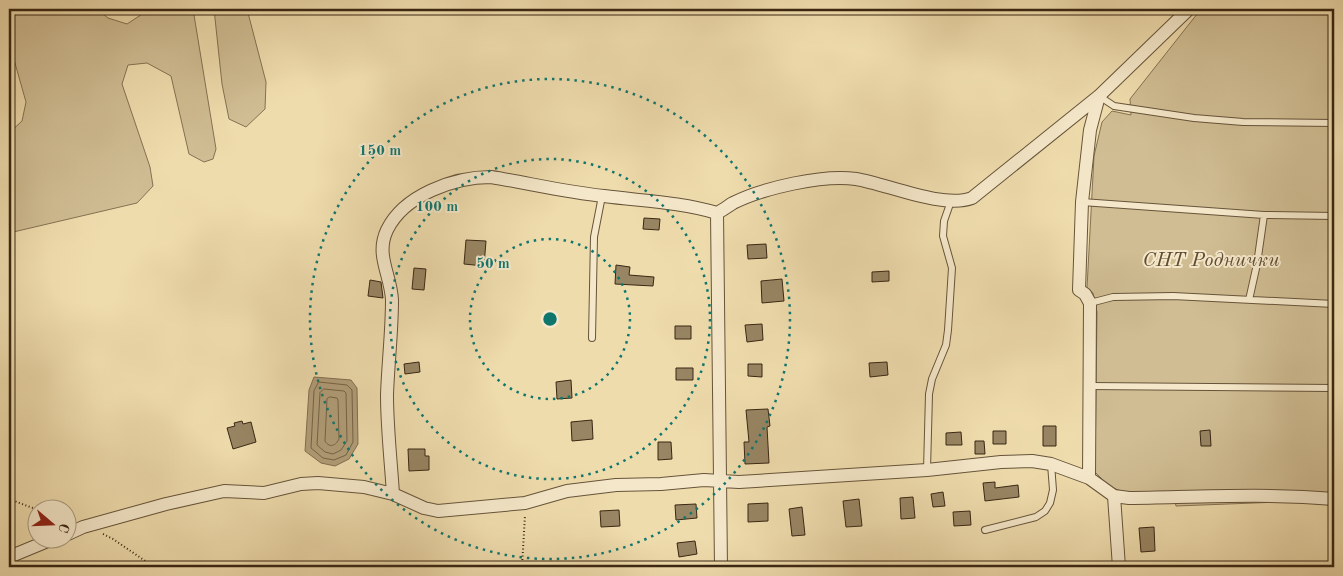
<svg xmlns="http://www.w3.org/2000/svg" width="1343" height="576" font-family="'Old Standard TT',serif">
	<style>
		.green { fill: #d0bd93; stroke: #847253 }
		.water { fill: #b19e79; stroke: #816e50 }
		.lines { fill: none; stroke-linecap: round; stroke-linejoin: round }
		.shore { stroke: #756246; stroke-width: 1 }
		.building { fill: #988563; stroke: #392713 }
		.service-casing { stroke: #66543a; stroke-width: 8 }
		.minor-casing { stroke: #66543a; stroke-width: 14 }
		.path { stroke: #392713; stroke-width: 2; stroke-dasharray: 1 2.5; stroke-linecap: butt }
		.service { stroke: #f5e8ca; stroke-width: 6 }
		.minor { stroke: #f5e8ca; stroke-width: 12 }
		.ring { fill: none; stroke: #0f766e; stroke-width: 2.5; stroke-dasharray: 2.5 5 }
		.labels { text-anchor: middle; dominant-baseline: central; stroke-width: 4; stroke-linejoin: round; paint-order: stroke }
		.park-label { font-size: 20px; font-style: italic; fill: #5f4c33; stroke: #f5e8ca }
		.centre { fill: #0f766e; stroke: #f5e8ca; stroke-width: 2.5 }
		.ring-label { font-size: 15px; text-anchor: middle; font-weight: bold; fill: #0f766e; stroke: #f5e8ca; stroke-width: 4; stroke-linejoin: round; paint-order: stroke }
	</style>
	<rect width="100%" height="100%" fill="#efdcad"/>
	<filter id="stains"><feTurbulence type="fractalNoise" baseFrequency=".004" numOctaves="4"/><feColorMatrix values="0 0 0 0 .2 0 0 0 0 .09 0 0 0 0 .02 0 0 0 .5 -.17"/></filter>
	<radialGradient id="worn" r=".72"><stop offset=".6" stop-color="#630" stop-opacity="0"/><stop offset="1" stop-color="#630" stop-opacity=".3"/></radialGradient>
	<path class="green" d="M9 9H97L108 18 127 24 150 9H193L216 149 213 159 204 162 189 154 171 76 147 63 128 65 122 84 150 167 153 186 137 203 9 233V133L22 121 26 102 9 42Z
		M214 9H247L266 82 265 109 246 127 229 119 222 84Z
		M1201 9H1334V506L1306 501 1176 506 1173 492H1124L1110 487 1095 472 1097 312 1093 293 1087 288 1094 156 1102 122 1112 111 1131 115 1130 99Z"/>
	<path class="water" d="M314 377 351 380 357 388 358 444 349 459 335 466 321 463 305 451 309 390Z"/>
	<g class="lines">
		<path class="shore" d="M319 382 347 385 352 390 353 442 346 455 334 460 323 458 311 448 314 391Z
			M324 389 344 391 346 393 347 441 341 450 333 454 325 452 317 445 320 393Z
			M330 397 337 398 338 400 339 439C336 445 330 449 325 441L327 399Z"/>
	</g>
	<path class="building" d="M644 218 660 219 659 230 643 229Z
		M466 240 486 241 484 266 464 264Z
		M766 244 767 258 748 259 747 245Z
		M616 265 630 267 629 275 654 277 653 286 615 284Z
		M414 268 426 269 424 290 412 289Z
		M889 271V281L872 282V272Z
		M782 279 784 301 762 303 761 281Z
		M370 280 381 282 383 298 368 296Z
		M762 324 763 340 747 342 745 325Z
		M675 326H691V339H675Z
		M419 362 420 372 405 374 404 364Z
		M887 362 888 375 870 377 869 363Z
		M748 364H762V377L748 376Z
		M676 368H693V380H676Z
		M571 380 572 398 557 399 556 382Z
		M768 409 770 426 767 427 769 463 745 464 744 442H749L746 410Z
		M592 420 593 439 572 441 571 422Z
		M242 421 243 424 251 422 256 442 233 449 227 428 235 426 234 423Z
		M1043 426H1056V446H1043Z
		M1210 430 1211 446H1201L1200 431Z
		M993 431H1006V444H993Z
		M961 432 962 445H946V433Z
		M975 441H984L985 454H975Z
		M658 442H671L672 459 658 460Z
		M408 449H425V456H429V470L409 471Z
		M995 482V488L1018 485 1019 497 985 501 983 483Z
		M943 492 945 506 933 507 931 494Z
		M913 497 915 518 901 519 900 498Z
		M859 499 862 526 846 527 843 501Z
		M768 503V521L748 522V504Z
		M696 504 697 518 676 520 675 505Z
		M802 507 805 535 792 536 789 509Z
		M619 510 620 526 601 527 600 511Z
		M970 511 971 525 954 526 953 512Z
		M1154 527 1155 551 1141 552 1139 528Z
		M695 541 697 554 679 557 677 543Z"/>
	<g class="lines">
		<g class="service-casing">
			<path id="service" d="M1099 96 1114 106 1194 118 1243 122 1334 123
				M1082 202 1264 215 1334 216
				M1249 300 1257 264 1264 215
				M1090 303 1113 297 1173 296 1334 304
				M592 338 594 237 602 196
				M1089 386 1334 388
				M927 470 929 394 932 379 946 345 948 330 952 268 943 236 944 221 951 201
				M985 530 1036 517 1045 511 1050 503 1053 490 1051 464"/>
		</g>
		<g class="minor-casing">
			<path id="minor" d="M1099 96 1090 130 1082 202 1079 290 1085 294 1090 303 1089 478 1114 496 1129 498C1198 497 1266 493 1334 499
				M717 213C723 210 728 206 733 203 763 188 824 174 856 179 887 184 943 209 972 198L1099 96 1189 9
				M717 213 721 567
				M393 494C391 462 387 428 387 395 388 364 392 332 392 300 391 275 375 255 387 230 404 195 454 177 491 177 528 183 566 192 604 196 642 201 680 202 717 213
				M1114 496 1119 567
				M68 534 83 527 166 504 224 491 264 493 301 484 318 483 364 487 393 494 424 508 438 511 525 503 567 491 616 485 661 484 704 480 739 482 927 470 1001 462 1032 461 1051 464 1089 478
				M9 557 55 538"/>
		</g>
		<path class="path" d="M9 499 38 510
			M103 534 113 539 154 567
			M522 567 525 515"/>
		<use href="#service" class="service"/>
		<use href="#minor" class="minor"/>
	</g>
	<g class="ring">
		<circle cx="550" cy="319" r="80"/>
		<circle cx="550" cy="319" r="160"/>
		<circle cx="550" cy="319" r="240"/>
	</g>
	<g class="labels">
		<g class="park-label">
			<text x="1211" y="261">СНТ Роднички</text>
		</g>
	</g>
	<circle cx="550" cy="319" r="8" class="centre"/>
	<g class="ring-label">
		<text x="380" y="155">150 m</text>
		<text x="437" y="211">100 m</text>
		<text x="493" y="268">50 m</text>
	</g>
	<rect width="1343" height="576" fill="none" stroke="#efdcad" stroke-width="30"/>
	<rect x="10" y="10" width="1323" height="556" fill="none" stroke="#392713" stroke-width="2.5"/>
	<rect x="15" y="15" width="1313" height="546" fill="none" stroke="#392713"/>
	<g transform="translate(52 524) rotate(109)"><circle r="24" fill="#f5e8ca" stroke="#aa9b81"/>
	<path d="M0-4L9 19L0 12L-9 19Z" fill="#8f2418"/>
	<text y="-8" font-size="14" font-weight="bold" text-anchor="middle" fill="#392713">С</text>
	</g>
	<rect width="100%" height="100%" filter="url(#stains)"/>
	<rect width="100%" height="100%" fill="url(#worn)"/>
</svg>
